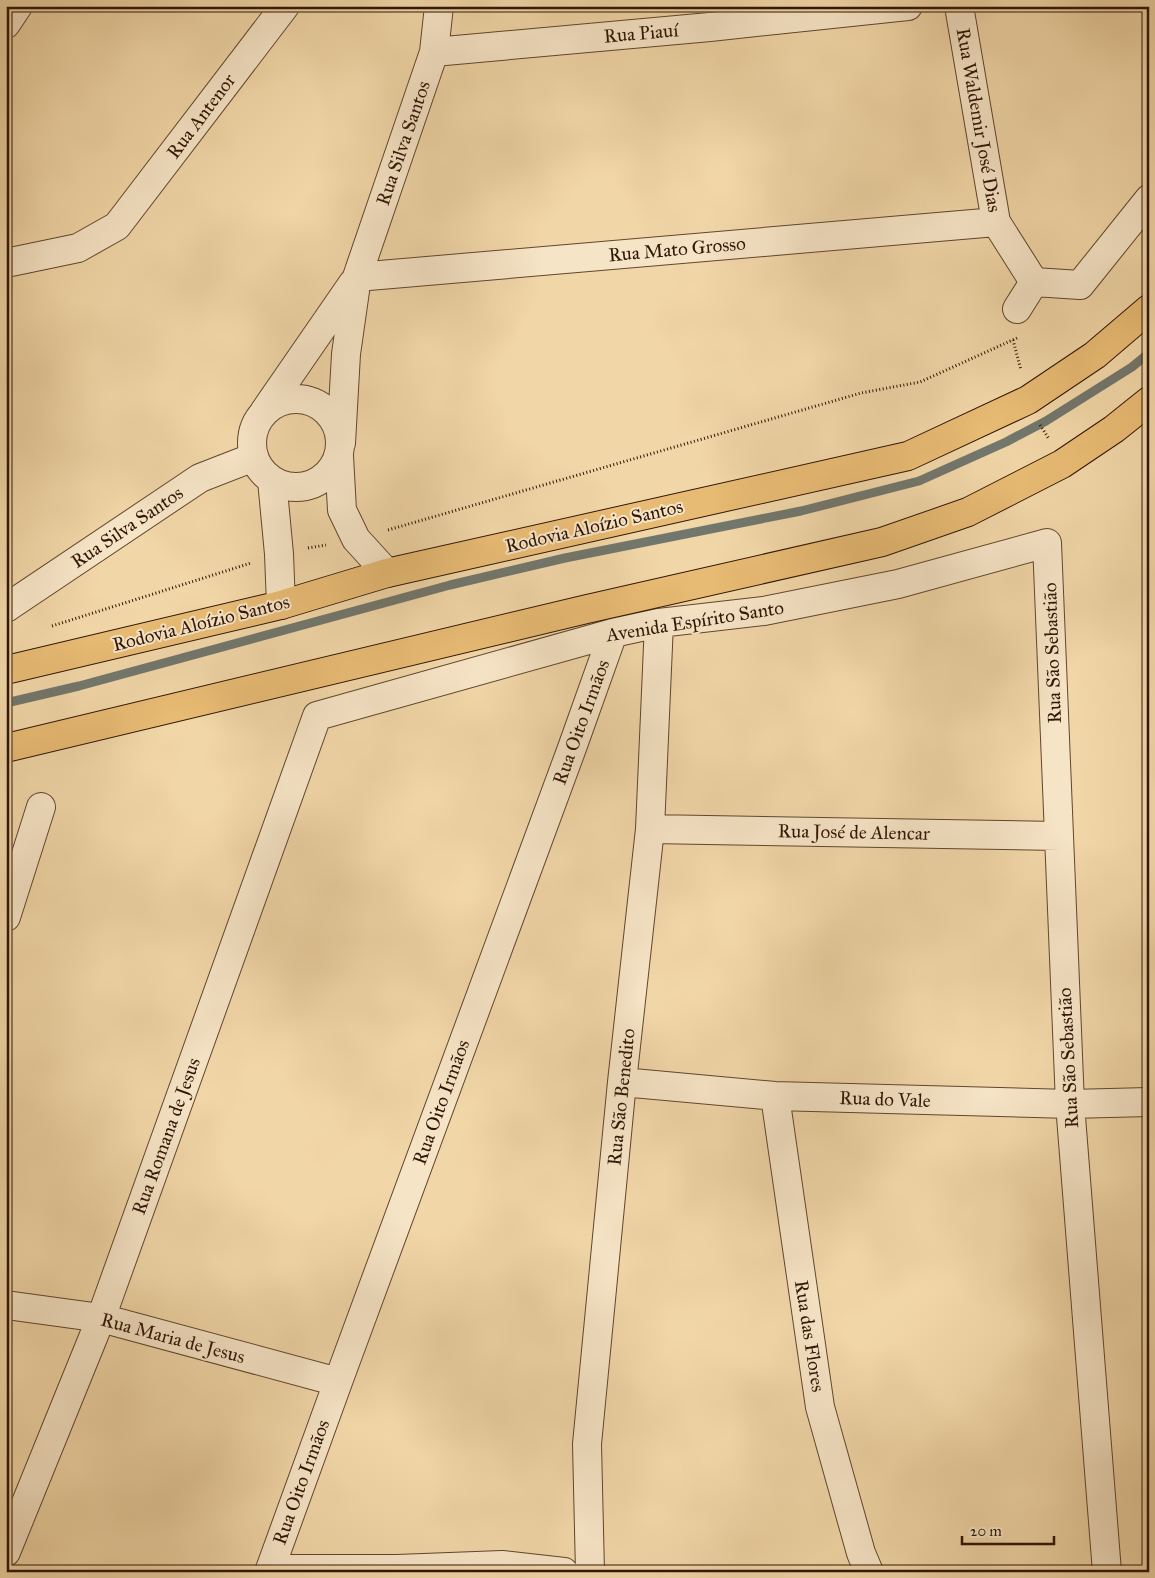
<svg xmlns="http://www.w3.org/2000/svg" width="1155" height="1578" font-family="'IM FELL Great Primer',serif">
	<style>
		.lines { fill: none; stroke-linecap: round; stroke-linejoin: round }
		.stream { stroke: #72776d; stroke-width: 9 }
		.minor-casing { stroke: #60462e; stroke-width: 30 }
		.primary-casing { stroke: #301606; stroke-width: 30 }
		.path { stroke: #301606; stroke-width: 3; stroke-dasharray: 1 2.5; stroke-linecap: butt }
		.minor { stroke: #f6e4c6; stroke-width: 28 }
		.primary { stroke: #e8bb74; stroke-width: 28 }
		.labels { text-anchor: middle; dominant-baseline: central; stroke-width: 4; stroke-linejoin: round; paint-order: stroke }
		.street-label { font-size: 19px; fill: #301606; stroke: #f6e4c6 }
	</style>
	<rect width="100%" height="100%" fill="#f1d6a7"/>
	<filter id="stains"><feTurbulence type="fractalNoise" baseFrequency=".004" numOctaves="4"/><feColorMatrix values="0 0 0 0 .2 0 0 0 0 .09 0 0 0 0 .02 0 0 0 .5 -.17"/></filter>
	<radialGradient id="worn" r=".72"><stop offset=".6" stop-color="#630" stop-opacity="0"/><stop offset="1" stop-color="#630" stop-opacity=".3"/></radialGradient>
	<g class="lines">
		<path class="stream" d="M6 703 79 686 450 585 565 558 801 511 919 481 1006 442 1046 421 1132 367 1149 353"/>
		<g class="minor-casing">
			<path id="minor" d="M959 6 996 222 1034 282 1017 309
				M6 24 18 6
				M434 52 710 27 908 6
				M6 263 78 248 117 226 285 6
				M357 277 996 222
				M1034 282 1080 285 1149 199
				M252 443a44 44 0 1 1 88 0a44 44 0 1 1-88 0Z
				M264 412 353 283
				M341 443 346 354 357 277 434 52 439 6
				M339 456 342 510 356 539 387 573
				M272 480 279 554 281 605
				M6 608 200 478 254 457
				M650 829 1059 836
				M6 917 41 807
				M622 1082 775 1096 1070 1104 1149 1102
				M775 1096 820 1407 861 1553 869 1572
				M6 1305 101 1318 338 1382
				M6 1552 101 1318 317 716 613 633 659 623 764 611 898 584 1047 543 1070 1104 1107 1572
				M270 1569H397L502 1565 564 1572
				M269 1572 338 1382 572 748 613 633
				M590 1572 587 1444 622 1082 650 829 659 623"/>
		</g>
		<g class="primary-casing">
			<path id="primary" d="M6 670 281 605 387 573 908 456 1028 400 1095 355 1149 309
				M6 748 587 609 882 542 968 512 1062 464 1114 429 1149 401"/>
		</g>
		<path class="path" d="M1013 340 1021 370
			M1040 425 1049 439
			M388 530 861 393 920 382 1017 338
			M308 548 326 545
			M52 626 251 563"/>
		<use href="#minor" class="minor"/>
		<use href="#primary" class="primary"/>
	</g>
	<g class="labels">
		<g class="street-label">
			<text transform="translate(641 33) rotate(-5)">Rua Piauí</text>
			<text transform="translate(201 116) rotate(-53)">Rua Antenor</text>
			<text transform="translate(979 120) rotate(80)">Rua Waldemir José Dias</text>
			<text transform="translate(403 143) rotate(-71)">Rua Silva Santos</text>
			<text transform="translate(677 249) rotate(-5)">Rua Mato Grosso</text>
			<text transform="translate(594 526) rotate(-13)">Rodovia Aloízio Santos</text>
			<text transform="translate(127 527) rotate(-34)">Rua Silva Santos</text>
			<text transform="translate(695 621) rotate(-9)">Avenida Espírito Santo</text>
			<text transform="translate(201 623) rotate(-14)">Rodovia Aloízio Santos</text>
			<text transform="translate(1052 653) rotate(-92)">Rua São Sebastião</text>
			<text transform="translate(581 722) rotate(-70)">Rua Oito Irmãos</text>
			<text transform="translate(854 832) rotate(1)">Rua José de Alencar</text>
			<text transform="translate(1068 1058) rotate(-93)">Rua São Sebastião</text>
			<text transform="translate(621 1097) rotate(-84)">Rua São Benedito</text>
			<text transform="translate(885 1099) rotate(2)">Rua do Vale</text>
			<text transform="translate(441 1102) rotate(-70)">Rua Oito Irmãos</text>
			<text transform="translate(166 1136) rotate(-70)">Rua Romana de Jesus</text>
			<text transform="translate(810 1336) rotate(81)">Rua das Flores</text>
			<text transform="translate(173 1338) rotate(15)">Rua Maria de Jesus</text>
			<text transform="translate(301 1482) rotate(-70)">Rua Oito Irmãos</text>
		</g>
	</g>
	<rect width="1155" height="1578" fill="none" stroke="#f1d6a7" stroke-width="25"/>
	<rect x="8" y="8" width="1140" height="1563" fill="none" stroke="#301606" stroke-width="2.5"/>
	<rect x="12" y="12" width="1130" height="1553" fill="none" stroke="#301606"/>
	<path d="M962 1536v8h92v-8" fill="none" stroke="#301606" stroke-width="2.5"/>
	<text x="970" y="1536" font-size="15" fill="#301606" stroke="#f6e4c6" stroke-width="4" paint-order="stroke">20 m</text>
	<rect width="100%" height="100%" filter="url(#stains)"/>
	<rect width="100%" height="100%" fill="url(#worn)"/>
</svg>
